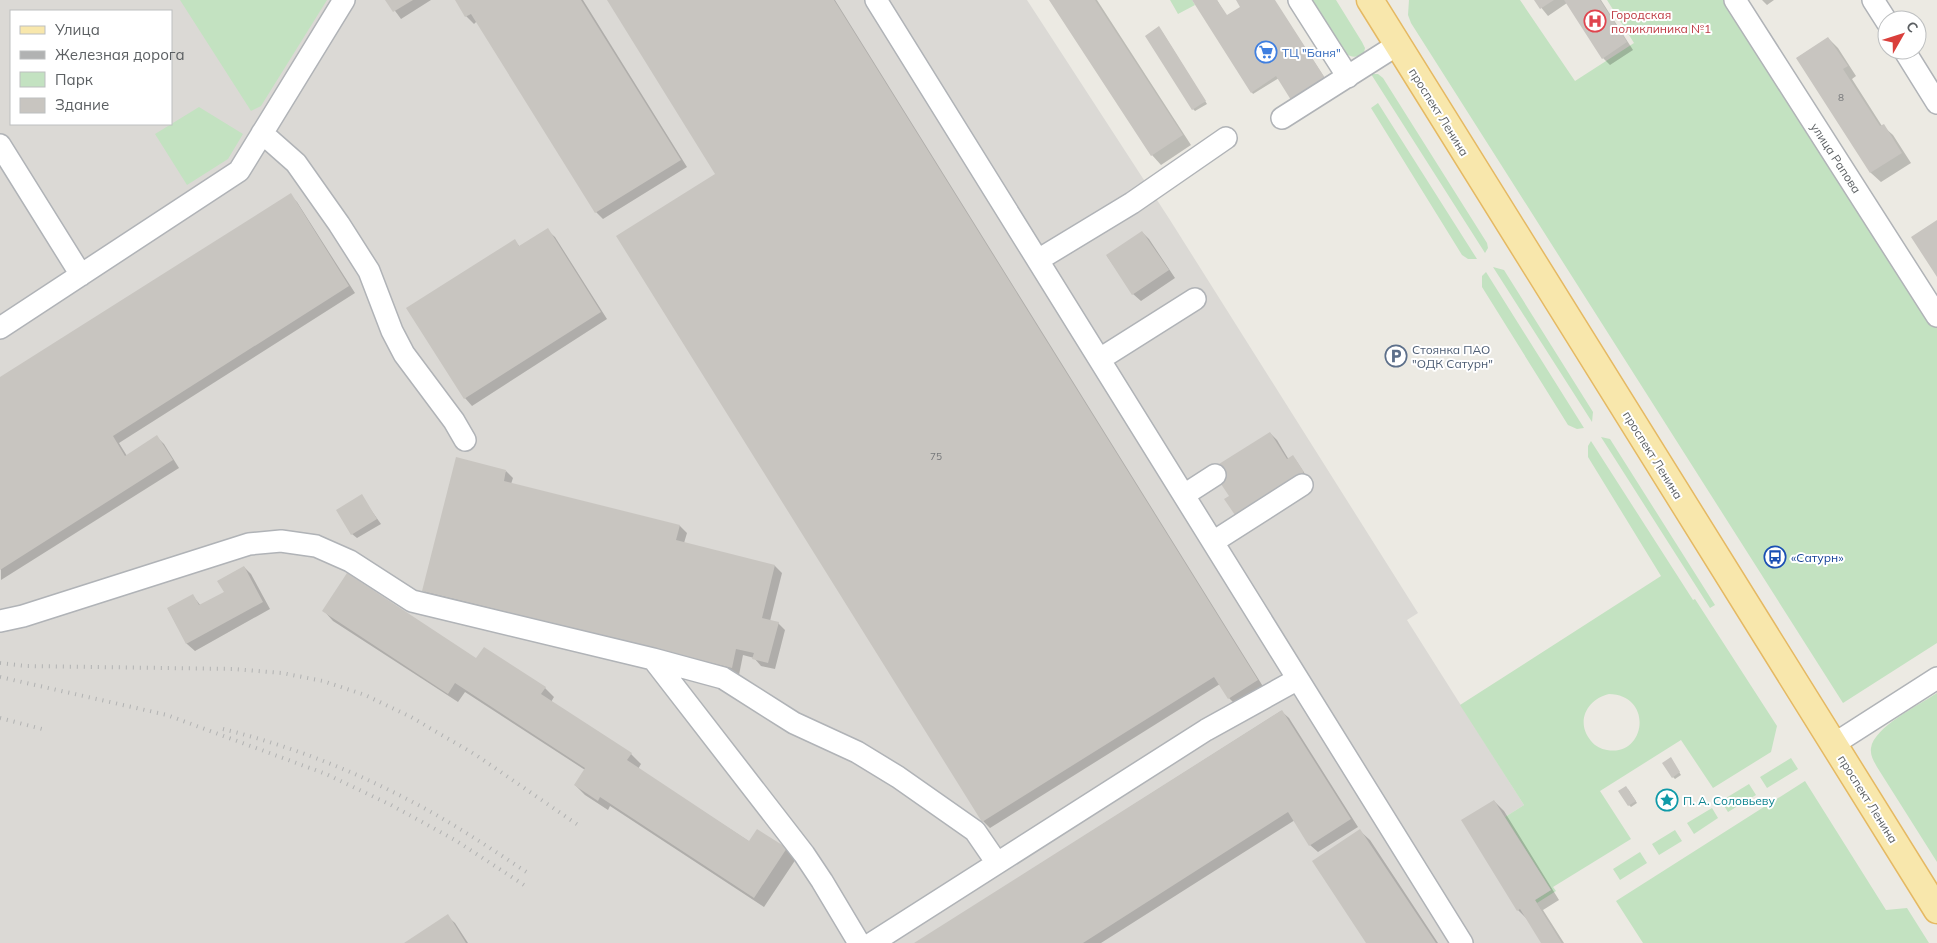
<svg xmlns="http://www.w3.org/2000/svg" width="1937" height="943" font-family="Mulish,sans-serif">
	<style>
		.industrial { fill: #dbd9d5; fill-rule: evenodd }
		.green { fill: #c3e2c1; fill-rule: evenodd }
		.shadow { fill: #0003 }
		.building { fill: #c8c5c0 }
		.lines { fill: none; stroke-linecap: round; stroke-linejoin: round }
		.minor-casing { stroke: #b0b3b7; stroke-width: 24 }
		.major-casing { stroke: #e5b963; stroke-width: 29 }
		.minor { stroke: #fff; stroke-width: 21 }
		.major { stroke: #f8e7ac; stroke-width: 26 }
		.rail { stroke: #b1b2b2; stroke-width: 4; stroke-dasharray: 1 6; stroke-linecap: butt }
		.labels { text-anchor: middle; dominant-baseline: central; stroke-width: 4; stroke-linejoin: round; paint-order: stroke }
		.number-label { font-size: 10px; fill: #76787a }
		.health-label { font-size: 12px; fill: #be3a42; stroke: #fff; text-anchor: start }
		.shop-label { font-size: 12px; fill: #366cbe; stroke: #fff; text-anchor: start }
		.street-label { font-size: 12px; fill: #5b5f62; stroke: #fff }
		.service-label { font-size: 12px; fill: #4e5e75; stroke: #fff; text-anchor: start }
		.transit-label { font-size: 12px; fill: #164399; stroke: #fff; text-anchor: start }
		.culture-label { font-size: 12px; fill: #0d838f; stroke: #fff; text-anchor: start }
	</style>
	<rect width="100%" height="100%" fill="#eceae3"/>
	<path class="industrial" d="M0 0H1027L1170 220 1418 613 1407 620 1524 805 1505 817 1551 890 1535 900 1562 943H0ZM11 11H171V124H11Z"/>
	<path class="green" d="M180 0H327L261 106 251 111Z
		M1170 0H1192L1195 5 1178 14Z
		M1312 0H1336L1362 42 1365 48 1364 53C1356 58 1352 58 1345 53Z
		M1409 0H1520L1575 81 1634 43 1607 0H1728L1937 327V643L1843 703 1411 23 1408 15Z
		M1371 74H1378L1383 78 1487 243 1488 248 1485 253Z
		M1378 103 1477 259H1468L1462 255 1371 108Z
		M199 107 243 134 228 159 187 185 155 134Z
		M1493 267 1504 270 1593 412 1592 422Z
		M1486 272 1584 428 1577 429 1568 425 1482 287V276Z
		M1601 437 1610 439 1715 605 1710 608Z
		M1591 441 1693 600 1695 599 1777 726 1771 752 1713 788 1681 740 1600 791 1631 839 1553 887 1556 891 1537 903 1535 900 1551 890 1505 817 1524 805 1460 705 1661 576 1588 457V446ZM1609 694C1654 695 1646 757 1607 750 1601 749 1595 746 1591 741 1575 722 1587 699 1609 694Z
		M1937 693V862L1877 767C1874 761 1870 756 1871 748 1874 727 1919 705 1937 693Z
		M1791 758 1798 769 1767 788 1760 777Z
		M1805 781 1886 910 1907 908 1929 943H1643L1616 901Z
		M1749 784 1756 795 1728 812 1721 801Z
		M1712 808 1718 818 1694 834 1687 823Z
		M1675 830 1682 841 1659 855 1652 844Z
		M1640 852 1647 863 1620 880 1613 869Z"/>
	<path class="shadow" d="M387 0H431L401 19Z
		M456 0H583L687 167 603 219 596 212 477 21 474 24 466 16Z
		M608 0H835L1264 688 1236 705 1229 698 1220 684 990 828 983 821 717 174Z
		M1051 0H1097L1191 145 1161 165 1152 155Z
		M1193 0H1217L1227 17 1242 7 1237 0H1274L1326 80 1294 101 1279 78 1253 94Z
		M1535 0H1601L1633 50 1610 65 1603 58 1567 3 1548 16Z
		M1762 0H1774L1767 5Z
		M1161 30 1207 104 1195 111 1193 109Z
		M1828 38 1838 48 1856 76 1852 79 1882 126H1883L1893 135 1911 163 1881 182 1871 173 1797 58Z
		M290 195 297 202 355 293 119 443 127 456 157 437 164 444 179 468 1 580 0 379Z
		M547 230 555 237 607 319 472 406 465 398 515 241 520 247Z
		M1142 232 1149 239 1175 278 1141 301 1133 294 1107 256Z
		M1270 433 1277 440 1289 460 1295 459 1305 474 1238 517 1226 499 1230 497Z
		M506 471 513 478 511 484 680 526 687 533 684 543 775 566 782 573 770 621 778 623 785 630 775 669 761 666 754 658 743 655 739 675 431 598 424 591Z
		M361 496 381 524 357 538 352 534Z
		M244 567 251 574 270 609 195 651 187 644 168 609 193 596 201 606 225 592Z
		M324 611 477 660 545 688 554 697 551 702 631 754 641 764 638 769 750 842 786 849 796 859 764 907 610 806 608 810 585 795 575 785 585 770 465 692 458 702 333 621Z
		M1281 711 1289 718 1358 827 1318 852 1310 845 1295 820 1101 943H916Z
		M1672 761 1681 775 1675 779 1673 777Z
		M1628 789 1637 803 1631 807 1629 805Z
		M1494 801 1504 811 1559 900 1543 910 1564 943H1543L1528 920 1518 910Z
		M1360 831 1370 840 1438 943H1367Z
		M447 916 455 923 468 943H406Z"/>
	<path class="building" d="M385 0H413L393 12Z
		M455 0H581L681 160 595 213 471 14 465 17Z
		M607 0H834L1258 680 1228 699 1214 677 982 822 616 236 715 174Z
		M1049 0H1095L1183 135 1151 156Z
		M1192 0H1217L1227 15 1240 7 1236 0H1275L1325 78 1291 100 1276 76 1251 93Z
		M1534 0H1554L1540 9Z
		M1564 0H1600L1627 42 1602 59Z
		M1159 26 1206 101 1192 110 1145 36Z
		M1828 37 1848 66 1843 69 1880 126 1884 124 1902 153 1870 173 1796 58Z
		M291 193 349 286 113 436 125 456 157 435 173 460 0 570V377Z
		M1937 220V277L1911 237Z
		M548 228 601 312 464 399 406 308 515 239 519 246Z
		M1142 231 1169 270 1132 295 1106 255Z
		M1270 432 1287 459 1293 455 1304 472 1235 515 1224 499 1229 496 1211 469Z
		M456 457 506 470 504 481 680 525 676 540 775 565 762 618 779 622 768 663 752 659 754 653 736 649 732 668 422 591Z
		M362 494 377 519 351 535 336 510Z
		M244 566 263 602 186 644 167 608 193 594 199 605 224 592 217 581Z
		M347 573 476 658 484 647 546 687 541 694 632 753 627 760 749 841 757 829 787 848 754 898 600 797 598 801 574 785 585 768 455 683 448 694 322 611Z
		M1282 710 1351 819 1309 846 1288 812 1083 943H914Z
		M1671 757 1680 772 1672 778 1662 763Z
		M1626 786 1636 801 1628 806 1618 791Z
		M1494 800 1551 890 1535 900 1562 943H1541L1520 909 1517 911 1461 820Z
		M1360 829 1436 943H1366L1312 861Z
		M448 914 466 943H404Z"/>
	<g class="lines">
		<g class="minor-casing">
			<path id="minor" d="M876 0 1462 943
				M1299 0 1348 77
				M1735 0 1937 316
				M1873 0 1887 22
				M1904 50 1937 103
				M1282 118 1397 45
				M262 133 296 163 339 224 369 271 392 331 404 354 454 421 465 440
				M0 145 81 275
				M1038 260 1132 203 1226 138
				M0 328 239 171 344 0
				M1100 359 1195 299
				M1184 495 1215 475
				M1213 542 1302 485
				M0 621 23 616 249 544 281 541 316 546 350 561 412 601 653 659 723 678 794 723 857 752 898 777 975 831 997 863
				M653 659 804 854 822 881 859 943
				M1834 744 1937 678
				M872 943 1206 730 1298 679"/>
		</g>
		<g class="major-casing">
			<path id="major" d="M1370 0 1937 910"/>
		</g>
		<use href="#minor" class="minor"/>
		<use href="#major" class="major"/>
		<path class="rail" d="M0 663 26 666 234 669 282 673 323 681 365 695 411 717 476 755 578 825
			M0 677 167 715 326 774 391 805 455 840 524 885
			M0 718 42 729
			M223 729C283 744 342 766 397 794 444 817 487 846 531 875"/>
	</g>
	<defs>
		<g id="hospital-ring" transform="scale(1.125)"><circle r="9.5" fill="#fff" stroke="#e0444e" stroke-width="1.5"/><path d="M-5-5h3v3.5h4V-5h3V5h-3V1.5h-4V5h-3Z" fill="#e0444e"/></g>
		<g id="supermarket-ring" transform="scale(1.125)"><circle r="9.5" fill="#fff" stroke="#3f7fe0" stroke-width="1.5"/><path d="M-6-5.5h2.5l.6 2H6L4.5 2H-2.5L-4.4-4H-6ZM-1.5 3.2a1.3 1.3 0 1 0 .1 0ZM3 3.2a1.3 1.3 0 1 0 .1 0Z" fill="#3f7fe0"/></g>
		<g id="parking-ring" transform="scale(1.125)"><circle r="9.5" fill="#fff" stroke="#5c6f8a" stroke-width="1.5"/><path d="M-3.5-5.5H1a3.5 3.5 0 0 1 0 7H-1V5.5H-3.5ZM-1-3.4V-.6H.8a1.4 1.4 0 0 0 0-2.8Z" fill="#5c6f8a"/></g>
		<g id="bus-ring" transform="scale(1.125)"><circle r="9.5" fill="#fff" stroke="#1a4fb4" stroke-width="1.5"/><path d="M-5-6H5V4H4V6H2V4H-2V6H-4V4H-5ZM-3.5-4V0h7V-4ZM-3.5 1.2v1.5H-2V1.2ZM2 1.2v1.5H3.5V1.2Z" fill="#1a4fb4"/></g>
		<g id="sight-ring" transform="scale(1.125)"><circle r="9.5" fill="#fff" stroke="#0f9aa8" stroke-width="1.5"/><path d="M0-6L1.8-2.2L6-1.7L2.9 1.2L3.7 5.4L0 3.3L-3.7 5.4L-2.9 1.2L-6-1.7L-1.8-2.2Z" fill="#0f9aa8"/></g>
	</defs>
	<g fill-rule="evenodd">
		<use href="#hospital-ring" x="1595" y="21"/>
		<use href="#supermarket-ring" x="1266" y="52"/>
		<use href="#parking-ring" x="1396" y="356"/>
		<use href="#bus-ring" x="1775" y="557"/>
		<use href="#sight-ring" x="1667" y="800"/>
	</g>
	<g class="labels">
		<g class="number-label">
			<text x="1841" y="97">8</text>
			<text x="936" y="456">75</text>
		</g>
		<g class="health-label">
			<text x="1611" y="14">Городская<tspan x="1611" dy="14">поликлиника №1</tspan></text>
		</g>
		<g class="shop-label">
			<text x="1282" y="52">ТЦ "Баня"</text>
		</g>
		<g class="street-label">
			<text transform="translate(1439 112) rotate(58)">проспект Ленина</text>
			<text transform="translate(1836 158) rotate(57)">улица Рапова</text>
			<text transform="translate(1653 455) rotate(58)">проспект Ленина</text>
			<text transform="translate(1868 799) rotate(58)">проспект Ленина</text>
		</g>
		<g class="service-label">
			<text x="1412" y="349">Стоянка ПАО<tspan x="1412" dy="14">"ОДК Сатурн"</tspan></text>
		</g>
		<g class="transit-label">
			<text x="1791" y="557">«Сатурн»</text>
		</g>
		<g class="culture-label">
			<text x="1683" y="800">П. А. Соловьеву</text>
		</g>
	</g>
	<rect x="10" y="10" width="162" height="115" fill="#ffffff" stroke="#bdbfc0"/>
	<rect x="20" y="26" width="25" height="8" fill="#f8e7ac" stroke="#bdbfc0"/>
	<text x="55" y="35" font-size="15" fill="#5b5f62">Улица</text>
	<rect x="20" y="51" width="25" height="8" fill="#b1b2b2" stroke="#bdbfc0"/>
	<text x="55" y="60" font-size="15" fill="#5b5f62">Железная дорога</text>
	<rect x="20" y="72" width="25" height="15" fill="#c3e2c1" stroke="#bdbfc0"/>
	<text x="55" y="85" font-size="15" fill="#5b5f62">Парк</text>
	<rect x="20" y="98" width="25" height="15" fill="#c8c5c0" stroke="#bdbfc0"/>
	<text x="55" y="110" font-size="15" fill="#5b5f62">Здание</text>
	<g transform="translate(1902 35) rotate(51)"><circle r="24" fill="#ffffff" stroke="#bdbfc0"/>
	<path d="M0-4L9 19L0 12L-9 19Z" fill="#da3f3b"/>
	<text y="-8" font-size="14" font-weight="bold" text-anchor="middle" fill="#5b5f62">С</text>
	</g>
</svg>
